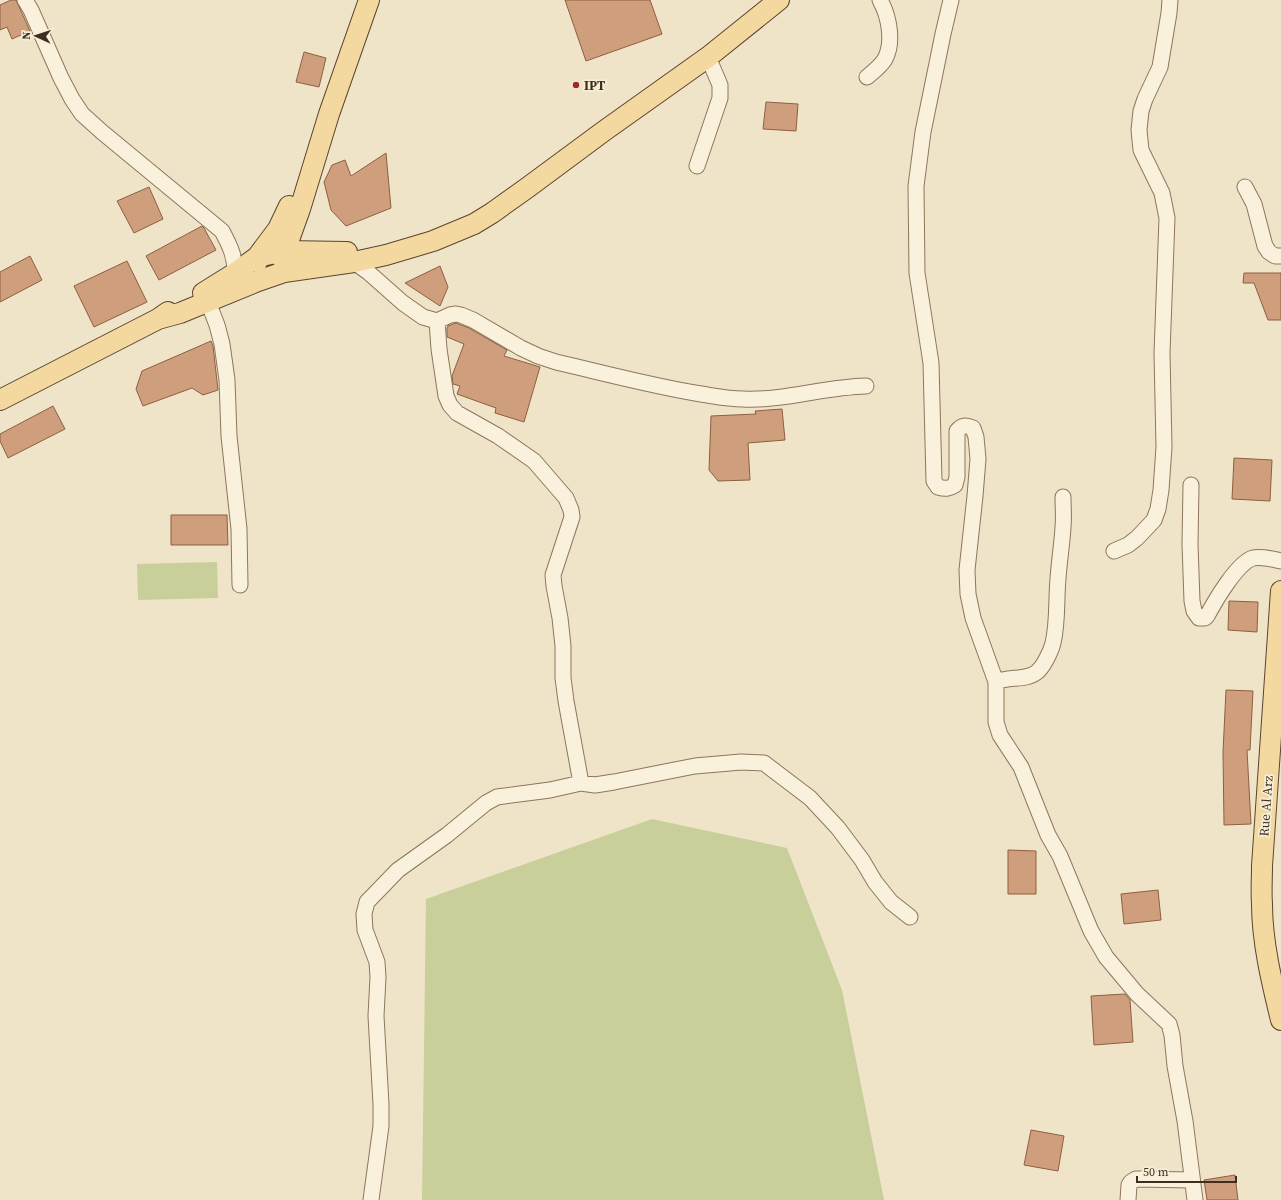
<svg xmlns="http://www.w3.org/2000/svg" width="1281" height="1200" font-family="'Source Serif 4',serif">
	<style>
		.green { fill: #c9cf9b }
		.building { fill: #cf9f7d; stroke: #8d5f41 }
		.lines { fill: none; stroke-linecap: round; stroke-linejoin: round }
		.minor-casing { stroke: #8d765c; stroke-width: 17 }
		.major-casing { stroke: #5b4430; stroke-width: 22 }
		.minor { stroke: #faf1dc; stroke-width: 15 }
		.major { stroke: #f3d9a0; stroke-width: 20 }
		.poi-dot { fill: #9e2a2b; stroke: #f7eed8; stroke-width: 1.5 }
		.labels { text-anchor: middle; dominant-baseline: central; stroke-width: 3.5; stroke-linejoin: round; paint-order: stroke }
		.poi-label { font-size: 13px; font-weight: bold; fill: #3d2e20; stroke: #f7eed8; text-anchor: start }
		.street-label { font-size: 13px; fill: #3d2e20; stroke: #f7eed8 }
	</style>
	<rect width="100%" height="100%" fill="#f0e4c8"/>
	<path class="green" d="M217 562 218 598 138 600 137 564Z
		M652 819 787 848 842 990 884 1200H422L426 899Z"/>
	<path class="building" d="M11 0H16L30 31 12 39 7 27 0 30V5Z
		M565 0H650L662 34 586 61Z
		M304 52 326 58 319 87 296 82Z
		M766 102 798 104 796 131 763 129Z
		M386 153 391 208 346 226 331 210 324 182 332 165 345 160 351 176Z
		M149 187 163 219 134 233 117 201Z
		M202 226 204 228 216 250 159 280 146 256Z
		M30 256 42 280 0 302V272Z
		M127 261 147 302 94 327 74 286Z
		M440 266 448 287 440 306 405 283Z
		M1244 273H1281V320H1268L1254 283H1243Z
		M456 323 469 328 507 350 504 356 540 367 524 422 495 413 496 408 457 394 460 386 453 384 452 376 464 344 447 337V328L448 326Z
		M211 341 213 346 218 390 203 395 192 388 143 406 136 389 142 371Z
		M53 406 65 429 8 458 0 441V434Z
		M782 409 785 440 748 443 750 480 718 481 709 470 711 416 756 414 755 411Z
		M1234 458 1272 460 1270 501 1232 499Z
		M171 515H227L228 545H171Z
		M1229 601 1258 602 1257 632 1228 630Z
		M1226 690 1253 691 1250 750H1247L1251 824 1224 825 1223 752Z
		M1008 850 1036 851V894H1008Z
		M1158 890 1161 920 1124 924 1121 894Z
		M1125 994 1130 1000 1133 1042 1094 1045 1091 996Z
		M1031 1130 1064 1136 1058 1171 1024 1165Z
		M1235 1175 1238 1200H1207L1204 1180Z"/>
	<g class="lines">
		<g class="minor-casing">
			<path id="minor" d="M25 0 31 10 61 78 72 99 82 114 102 132 222 231C230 246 235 256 235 273
				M951 0 943 34 923 132 916 186 917 273 931 363 934 481 938 487C945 489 949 489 955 485L957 477V431C962 425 966 425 973 428L976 437 978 459 975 496 967 570 968 594 973 618 996 682V722L1000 735 1021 767 1048 835 1060 856 1091 931 1106 957 1137 994 1169 1024 1172 1035 1175 1066 1185 1121 1195 1200
				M867 77C873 72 881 66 885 59 894 42 889 16 880 0
				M697 166 720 98V85L708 57
				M1245 187 1254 204 1265 246 1269 252 1275 256H1281
				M354 262 368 272 403 303 423 317 437 321 450 315 456 314 461 315 473 320 521 348 538 356 556 362C604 373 652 386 701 394 714 396 728 399 743 399 784 401 824 387 866 386
				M208 302 217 325 222 344 227 380 229 436 239 529 240 585
				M437 321 439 349 446 396 450 405 457 413 498 436 534 461 566 498 571 510 572 517 553 575 554 586 560 618 563 646V678L566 701 581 783
				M1191 485 1190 544 1192 601 1194 611 1199 618H1205L1207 616C1215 601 1237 563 1253 558 1262 556 1272 559 1281 561
				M1114 551 1128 545 1137 538 1154 520 1158 509 1161 490 1164 447 1162 353 1167 218 1162 193 1141 150 1139 130 1141 111 1145 99 1160 67 1169 13 1170 0
				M996 682C1009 676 1026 681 1037 672 1044 666 1051 651 1053 643 1058 622 1056 600 1058 579 1059 562 1062 545 1063 527 1064 517 1063 507 1063 497
				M371 1200 381 1126V1104L376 1016 378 977 377 962 365 930 364 914 367 902 398 870 447 835 486 803 497 797 550 790 581 783 595 785 614 782 695 766 741 762 764 763 810 798 838 828 862 860 875 882 891 902 910 917
				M1128 1200 1129 1185 1131 1182 1136 1179 1192 1180"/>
		</g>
		<g class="major-casing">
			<path id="major" d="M257 262V257L278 229 289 206
				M284 264 285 251 300 209 329 114 369 0
				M203 293 235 273 257 257 285 251 347 252
				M158 319 180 313 258 281 284 272 354 262 386 255 433 241 474 224 492 213 527 188 604 131 708 57 779 0
				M0 400 158 319 168 312
				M1281 591 1262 866C1262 879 1261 891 1262 904 1262 942 1272 983 1281 1020"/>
		</g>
		<use href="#minor" class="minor"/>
		<use href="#major" class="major"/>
	</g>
	<circle class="poi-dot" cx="576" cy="85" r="4"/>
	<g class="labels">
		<g class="poi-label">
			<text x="584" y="85">IPT</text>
		</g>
		<g class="street-label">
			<text transform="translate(1266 806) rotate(-86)">Rue Al Arz</text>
		</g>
	</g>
	<g transform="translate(36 36) rotate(273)" stroke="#f7eed8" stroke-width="3" paint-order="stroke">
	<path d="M0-3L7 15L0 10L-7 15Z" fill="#3d2e20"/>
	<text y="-6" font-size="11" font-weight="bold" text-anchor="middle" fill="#3d2e20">N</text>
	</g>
	<path d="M1137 1176v6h99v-6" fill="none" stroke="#3d2e20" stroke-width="2"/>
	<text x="1143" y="1176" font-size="12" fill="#3d2e20" stroke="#f7eed8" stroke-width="3" paint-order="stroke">50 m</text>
</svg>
